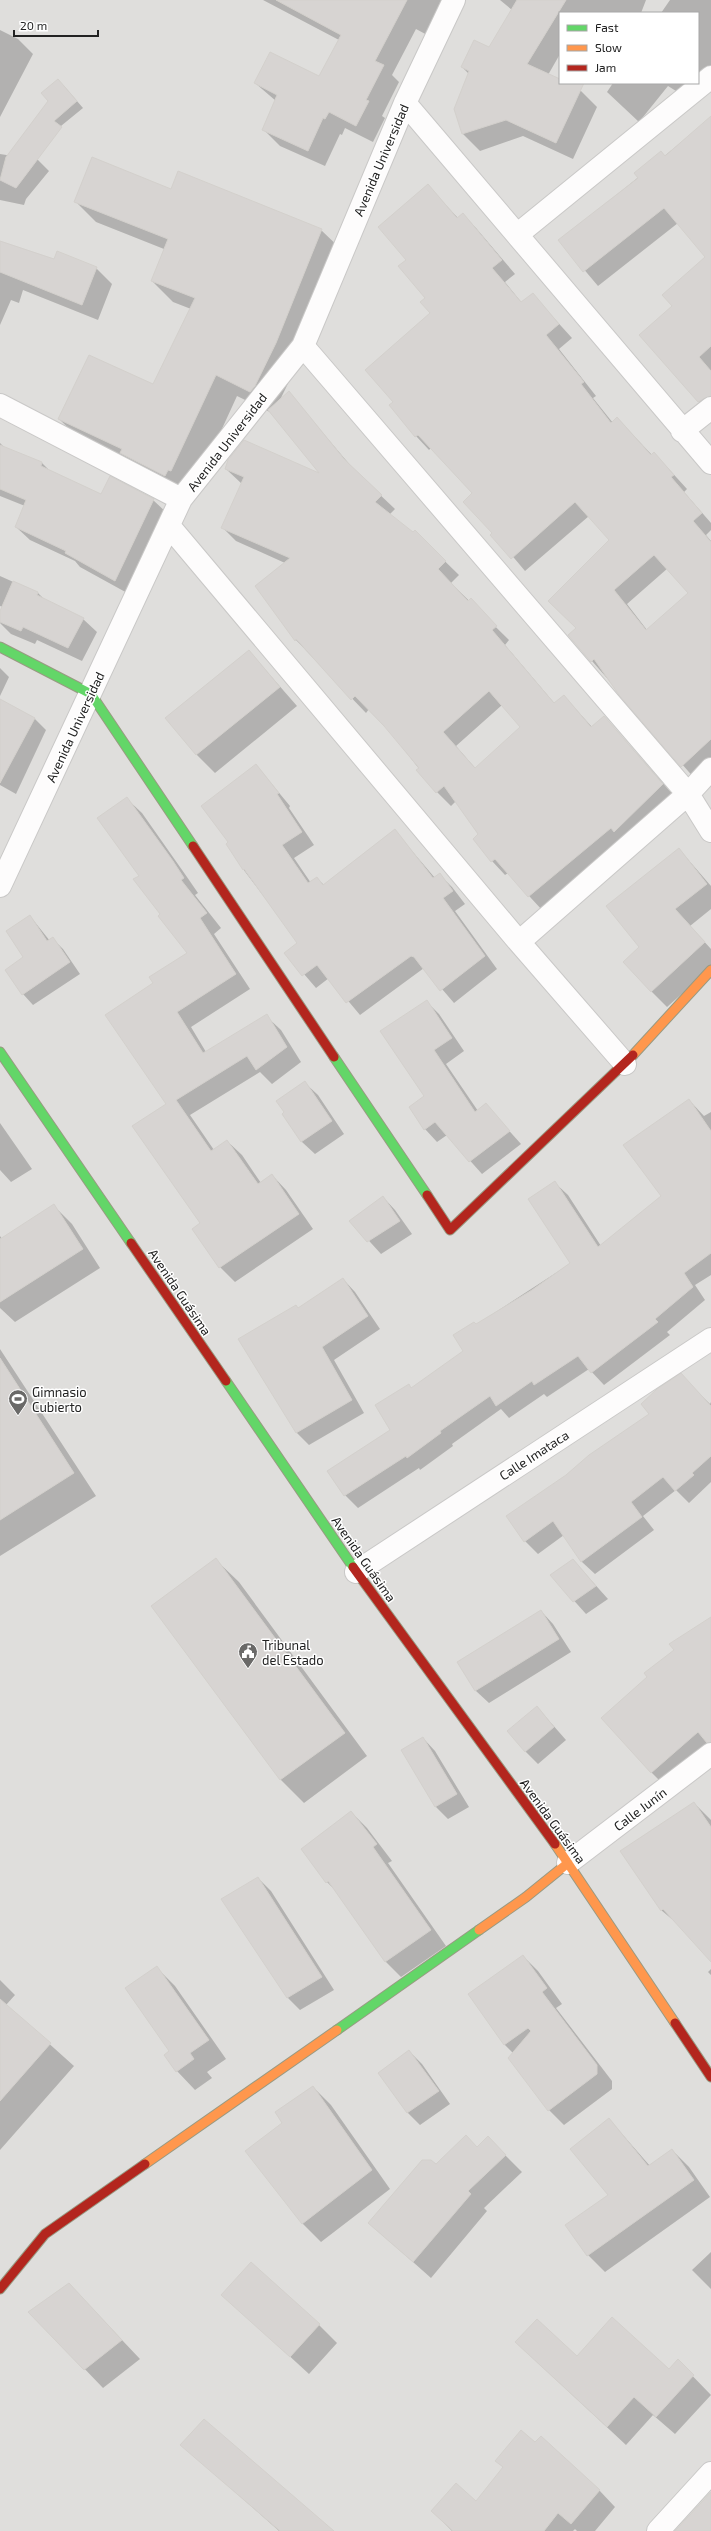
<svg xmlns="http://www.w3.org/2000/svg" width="711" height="2531" font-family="'Exo 2',sans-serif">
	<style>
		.residential { fill: #dfdedc; fill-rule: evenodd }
		.shadow { fill: #0003; fill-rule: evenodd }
		.building { fill: #d7d4d2; stroke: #d3d0cc; fill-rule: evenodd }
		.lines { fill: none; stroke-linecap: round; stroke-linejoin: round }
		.street-casing { stroke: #c9c8c7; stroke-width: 24 }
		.fast-casing { stroke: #999a82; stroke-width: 11 }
		.slow-casing { stroke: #999a82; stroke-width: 11 }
		.jam-casing { stroke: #999a82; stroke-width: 11 }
		.street { stroke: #fdfcfc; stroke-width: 22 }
		.fast { stroke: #63d668; stroke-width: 9 }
		.slow { stroke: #ff974d; stroke-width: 9 }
		.jam { stroke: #b3261e; stroke-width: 9 }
		.labels { text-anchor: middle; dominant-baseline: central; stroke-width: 3; stroke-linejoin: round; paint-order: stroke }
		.street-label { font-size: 13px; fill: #222; stroke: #fff }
		.poi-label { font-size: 13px; fill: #222; stroke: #fff; text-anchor: start }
	</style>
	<rect width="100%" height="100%" fill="#f0eeeb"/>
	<path class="residential" d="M0 0H711V2531H0ZM560 13H698V83H560Z"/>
	<path class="shadow" d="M263 0H448L429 36 416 29 392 75 399 82 382 116 385 118 373 142 345 128 342 135 340 134 325 166 280 146 263 129 276 101 255 83 319 78 339 40Z
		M500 0H646L641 13H560V54L548 75 560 80V83H566L580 90 597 107 573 159 523 136 480 151 463 134 455 109 469 74 462 67 490 48 512 10Z
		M670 0H711V73L692 101 668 86 639 122 607 92 613 83H698V13H661Z
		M0 30 18 39 33 54 0 117Z
		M64 86 83 108 34 148 49 101Z
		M711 118V413L699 401 673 306 707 257 678 223 598 286 560 241Z
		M0 154 38 160 49 171 26 199 24 205 0 200Z
		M428 186 458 218 463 214 476 228 515 274 505 282 522 303 532 294 572 338 559 349 596 396 593 398 613 423 617 418 652 455 667 467 687 489 684 492 711 523V530L706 535 711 541V765L695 779 592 661 577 628 610 540 589 516 525 571 493 533 473 493 431 448 429 450 416 436 432 314 408 260ZM668 568 690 594 647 630 627 604Z
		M171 190 321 230 343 251 297 365 279 402 289 393 356 472 395 509 389 515 413 534 415 532 459 575 451 583 509 640 505 645 555 704 564 696 592 727 604 717 676 798 542 910 508 873 505 875 492 861 479 835 456 801 451 806 437 792 385 725 369 709 366 713 296 640 256 586 285 563 236 541 223 528 242 484 226 469 323 475 270 412 237 396 193 492 81 440 59 419 153 386 191 309 173 302 152 281 164 249 96 222 75 201ZM502 705 521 727 476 769 456 746Z
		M0 242 55 261 96 268 112 284 98 320 23 290 19 303 11 300 0 325Z
		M0 443 6 449 42 463 50 471 101 495 153 500 167 513 129 594 80 567 75 561 30 540 16 527 25 506 0 496Z
		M0 576 38 593 45 600 83 619 97 632 82 661 37 640 35 644 11 634 0 623 3 607 0 606Z
		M249 651 297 706 215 773 196 754Z
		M0 668 9 677 0 696Z
		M0 700 34 718 46 730 16 794 0 785Z
		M256 765 290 806 289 808 314 845 294 858 311 883 317 878 324 885 395 831 435 878 440 875 452 887 465 904 455 911 497 969 454 1003 424 968 360 1015 329 978 316 988 286 953 299 943 243 869Z
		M127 799 142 813 187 877 198 893 195 895 221 928 214 934 250 989 191 1027 206 1052 266 1016 281 1030 301 1062 272 1084 260 1072 190 1115 214 1150 227 1141 242 1155 261 1183 272 1175 286 1190 313 1229 235 1282 220 1267 167 1104 154 983 188 953 140 876Z
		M679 849 711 886V909L690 926 711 949V968L667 1007 651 991 640 947Z
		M30 916 50 941 53 939 63 949 80 974 33 1005 23 994Z
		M426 1001 439 1014 464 1051 446 1064 478 1111 485 1104 521 1144 482 1174 447 1135 437 1142 425 1129Z
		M305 1083 318 1095 344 1134 315 1154 302 1142 283 1114Z
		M689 1100 704 1116 711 1112V1275L695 1285 705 1300 667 1332 670 1335 604 1385 589 1369 547 1397 544 1394 509 1418 501 1409 452 1444 453 1446 420 1470 419 1468 358 1508 345 1495 329 1471 392 1430 411 1389 464 1352 476 1325 571 1263 555 1183 568 1195 601 1246 662 1196Z
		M0 1123 32 1169 11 1182 0 1170Z
		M383 1197 395 1210 412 1234 381 1254 351 1221Z
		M54 1206 72 1224 100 1268 15 1322 0 1308V1236L2 1239Z
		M343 1279 355 1292 380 1329 334 1360 364 1413 309 1445 296 1432 299 1309Z
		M0 1349 96 1496 0 1556Z
		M694 1388 710 1404 711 1402V1482L689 1503 676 1490 643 1516 654 1530 595 1574 582 1562 564 1535 538 1554 525 1541Z
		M216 1560 239 1582 367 1756 304 1803 281 1780 152 1606Z
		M573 1560 608 1599 586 1614 551 1575Z
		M541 1611 553 1624 571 1652 489 1703 476 1691 458 1662Z
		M711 1618V1746L665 1786 651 1772 648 1677Z
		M537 1707 566 1740 538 1764 525 1751Z
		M423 1738 435 1751 469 1807 448 1819 436 1807Z
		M694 1803 711 1820V1961L680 1926 661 1910Z
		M351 1812 367 1828 392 1861 388 1863 446 1946 401 1977 385 1961 339 1894 327 1882Z
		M258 1878 271 1891 334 1990 300 2010 288 1998 223 1899Z
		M523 1956 538 1971 562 2004 556 2008 612 2081V2089L564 2125 549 2110 514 2054 504 2044Z
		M157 1968 175 1986 226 2059 207 2072 212 2078 195 2090 177 2071 166 2055 170 2051Z
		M711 1969V1975L708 1972Z
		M0 1980 15 1995 6 2005 74 2066 0 2150Z
		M409 2051 422 2064 450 2104 420 2125 407 2112Z
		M313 2087 331 2105 390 2189 321 2242 302 2223 284 2123Z
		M609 2119 650 2166 672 2150 689 2167 710 2197 605 2272 588 2255 567 2226 609 2195Z
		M488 2138 522 2172 484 2208 487 2211 431 2278 369 2223 436 2165 478 2148Z
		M711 2252V2289L692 2270Z
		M222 2294 319 2325 337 2343 309 2374Z
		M87 2303 140 2359 103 2388 30 2312Z
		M577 2358 670 2370 678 2361 711 2395 675 2434 653 2415 626 2445 535 2360Z
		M535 2444 599 2490 615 2507 595 2531H577L575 2529 573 2531H452L432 2511 476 2502 504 2468 496 2460Z
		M182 2445 333 2531H279Z"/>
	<path class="building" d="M276 0H407L375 61 384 65 366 100 369 101 356 126 329 112 325 119 323 118 308 151 262 130 277 95 254 83 270 52 319 76 341 35Z
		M517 0H566L527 64 560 79V83H584L556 143 506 120 462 134 454 109 469 71 461 67 474 40 489 47Z
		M58 79 77 101 54 121 62 127 16 188 0 180 6 157 48 101 41 93Z
		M711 116V346L699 357 711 371V396L698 402 639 335 672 306 662 295 705 257 664 208 583 272 558 240 638 178 634 173 661 151 665 156Z
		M92 157 171 189 178 171 322 229 276 343 255 386 250 392 216 375 171 471 168 470 165 476 120 453 122 449 58 419 89 355 153 384 195 298 151 281 168 239 74 202Z
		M428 184 457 218 463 213 502 260 492 268 521 302 533 293 559 324 546 335 584 382 581 384 611 423 617 417 651 455 654 452 674 475 671 477 702 513 693 521 711 542V739L681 767 619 695 594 659 591 662 568 635 576 628 548 601 609 540 575 502 511 559 490 535 492 533 463 502 472 493 418 435 415 437 389 405 393 402 365 370 430 313 420 302 425 298 398 266 406 260 378 227ZM654 555 688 593 646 630 614 590Z
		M0 241 54 259 57 251 97 267 82 305 0 272Z
		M289 391 345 460 382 495 375 502 413 532 415 530 446 561 438 569 468 601 471 598 497 626 492 630 554 703 564 695 591 727 604 716 663 784 614 832 611 828 528 897 495 859 491 862 473 839 478 834 444 786 436 793 416 770 419 768 384 726 355 696 351 700 296 639 295 641 255 586 290 558 221 528 244 477 225 469 228 460 244 440 319 473 268 410ZM489 691 520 727 475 768 443 732Z
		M0 445 42 462 41 466 101 494 110 476 154 499 115 581 65 553 66 551 15 527 26 500 0 489Z
		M13 581 38 592 37 595 84 618 68 648 23 627 21 631 0 622V611Z
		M249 650 280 687 196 755 165 718Z
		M0 699 35 718 0 783Z
		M256 764 279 793 277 794 302 832 282 845 308 883 317 877 323 885 395 829 433 878 440 873 453 891 443 898 485 956 440 991 414 957 411 956 346 1003 317 965 302 976 284 953 297 943 244 869 243 870 226 844 228 842 201 806Z
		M127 797 173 861 184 878 181 880 207 913 200 918 236 974 177 1012 203 1053 267 1014 287 1047 256 1070 247 1056 176 1100 211 1151 227 1140 258 1184 272 1174 299 1214 219 1268 192 1229 200 1223 132 1126 166 1104 105 1015 153 983 149 977 187 953 158 916 160 914 133 879 139 876 97 818Z
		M679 848 707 884 675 909 705 942 651 992 623 962 639 947 606 906Z
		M30 915 47 941 53 937 70 962 22 995 5 970 23 957 6 931Z
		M427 1000 452 1038 434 1050 475 1112 486 1103 510 1131 469 1162 435 1122 424 1130 409 1107 424 1096 380 1031Z
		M305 1081 332 1121 301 1142 282 1114 284 1112 276 1101Z
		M689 1099 711 1131V1253L684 1273 693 1287 655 1319 658 1322 591 1373 578 1356 534 1385 532 1381 496 1406 490 1396 440 1431 441 1433 407 1458 406 1456 344 1496 327 1471 390 1430 375 1405 409 1384 411 1388 463 1351 453 1335 474 1322 476 1324 532 1290 570 1263 528 1199 555 1181 598 1247 661 1196 623 1145Z
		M383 1196 400 1221 367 1242 349 1221Z
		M54 1204 83 1249 0 1302V1239Z
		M343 1278 368 1316 322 1347 352 1400 296 1433 238 1339 296 1305 298 1308Z
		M0 1358 74 1473 0 1520Z
		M681 1373 711 1406V1456L692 1473 694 1475 675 1491 663 1477 631 1502 642 1517 581 1562 553 1521 524 1542 506 1516 566 1475 589 1455 649 1414 641 1404 657 1389Z
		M216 1558 345 1733 280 1780 151 1606Z
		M573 1559 596 1586 573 1602 550 1575Z
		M541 1610 559 1639 475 1691 457 1662Z
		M711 1617V1742L707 1743 698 1732 651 1773 601 1718 647 1677 644 1673 674 1650 669 1644Z
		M537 1706 554 1727 525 1752 507 1731Z
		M423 1737 457 1794 435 1807 401 1750Z
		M694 1802 711 1827V1962L663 1909 661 1911 620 1851Z
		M351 1811 377 1844 373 1847 431 1930 385 1962 328 1881 326 1883 301 1849Z
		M258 1877 322 1977 287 1998 221 1899Z
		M523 1955 547 1988 542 1992 597 2065V2074L548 2111 508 2058 531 2031 528 2028 504 2045 468 1994Z
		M157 1966 209 2040 190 2053 194 2059 176 2072 164 2055 169 2051 125 1988Z
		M0 1999 51 2043 0 2101Z
		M409 2050 439 2091 407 2113 378 2073Z
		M313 2086 372 2170 302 2224 245 2151 282 2123 275 2112Z
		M609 2118 648 2166 672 2149 694 2180 587 2256 565 2225 608 2195 570 2149Z
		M466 2135 477 2147 488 2136 506 2155 468 2191 471 2194 413 2262 368 2223 422 2160H431L436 2164Z
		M251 2262 320 2324 290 2357 221 2295Z
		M69 2283 122 2340 84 2370 28 2312Z
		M612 2317 669 2369 678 2359 694 2375 656 2417 634 2397 607 2427 515 2342 537 2319 577 2356Z
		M204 2419 334 2531H280L180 2445Z
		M521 2430 535 2442 541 2436 600 2490 571 2524 558 2513 544 2531H453L431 2511 456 2483 476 2501 503 2467 495 2461Z
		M711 2492V2531H675Z"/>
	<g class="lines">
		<g class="street-casing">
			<path id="street" d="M405 103 711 463
				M518 234 711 77
				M303 346 688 794 711 831
				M0 405 181 499
				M682 431 711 408
				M170 527 519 942 625 1064
				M0 886 181 499 303 346 405 103 454 0
				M519 942 688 794 711 769
				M356 1572 711 1339
				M568 1863 711 1754
				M658 2531 711 2473"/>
		</g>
		<g class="fast-casing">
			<path id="fast" d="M0 647 91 694 193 846
				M0 1052 131 1243
				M334 1057 427 1195
				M226 1381 353 1567
				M337 2030 479 1930"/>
		</g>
		<g class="slow-casing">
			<path id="slow" d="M633 1055 711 970
				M555 1844 675 2023
				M479 1930 526 1897 568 1863
				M145 2164 337 2030"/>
		</g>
		<g class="jam-casing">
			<path id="jam" d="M193 846 334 1057
				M427 1195 450 1230 633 1055
				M131 1243 226 1381
				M353 1567 555 1844
				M675 2023 711 2077
				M0 2289 45 2234 145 2164"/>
		</g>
		<use href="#street" class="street"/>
		<use href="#fast" class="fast"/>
		<use href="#slow" class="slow"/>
		<use href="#jam" class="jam"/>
	</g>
	<defs>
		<g id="stadium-pin" transform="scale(1)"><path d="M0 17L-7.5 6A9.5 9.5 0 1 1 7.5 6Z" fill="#6a6968" stroke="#fff"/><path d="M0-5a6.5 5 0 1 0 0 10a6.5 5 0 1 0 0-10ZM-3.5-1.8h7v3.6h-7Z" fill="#fff"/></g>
		<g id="civic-pin" transform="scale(1)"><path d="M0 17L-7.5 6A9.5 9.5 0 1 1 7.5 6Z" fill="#6a6968" stroke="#fff"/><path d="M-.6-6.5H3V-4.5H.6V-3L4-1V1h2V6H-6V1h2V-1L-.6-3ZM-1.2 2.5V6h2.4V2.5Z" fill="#fff"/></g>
	</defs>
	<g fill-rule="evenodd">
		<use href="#stadium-pin" x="18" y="1399"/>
		<use href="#civic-pin" x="248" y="1652"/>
	</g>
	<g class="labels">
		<g class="street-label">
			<text transform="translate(381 160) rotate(-67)">Avenida Universidad</text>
			<text transform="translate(227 442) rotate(-52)">Avenida Universidad</text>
			<text transform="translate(75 727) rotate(-65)">Avenida Universidad</text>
			<text transform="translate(180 1292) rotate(56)">Avenida Guásima</text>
			<text transform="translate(534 1455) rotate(-33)">Calle Imataca</text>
			<text transform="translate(364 1559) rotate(55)">Avenida Guásima</text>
			<text transform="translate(640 1809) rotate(-37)">Calle Junín</text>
			<text transform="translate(553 1821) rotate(54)">Avenida Guásima</text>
		</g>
		<g class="poi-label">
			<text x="32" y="1392">Gimnasio<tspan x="32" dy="15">Cubierto</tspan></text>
			<text x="262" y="1645">Tribunal<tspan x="262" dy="15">del Estado</tspan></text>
		</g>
	</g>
	<rect x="559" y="12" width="140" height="72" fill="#ffffff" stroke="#a7a7a7"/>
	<rect x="567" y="25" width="20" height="6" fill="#63d668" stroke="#a7a7a7"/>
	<text x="595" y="32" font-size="12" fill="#222222">Fast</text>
	<rect x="567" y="45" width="20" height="6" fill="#ff974d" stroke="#a7a7a7"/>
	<text x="595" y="52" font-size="12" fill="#222222">Slow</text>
	<rect x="567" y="65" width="20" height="6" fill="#b3261e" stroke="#a7a7a7"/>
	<text x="595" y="72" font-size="12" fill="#222222">Jam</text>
	<path d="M14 30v6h84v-6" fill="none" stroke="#222222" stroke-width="2"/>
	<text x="20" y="30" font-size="12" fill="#222222" stroke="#ffffff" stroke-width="3" paint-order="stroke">20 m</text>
</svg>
